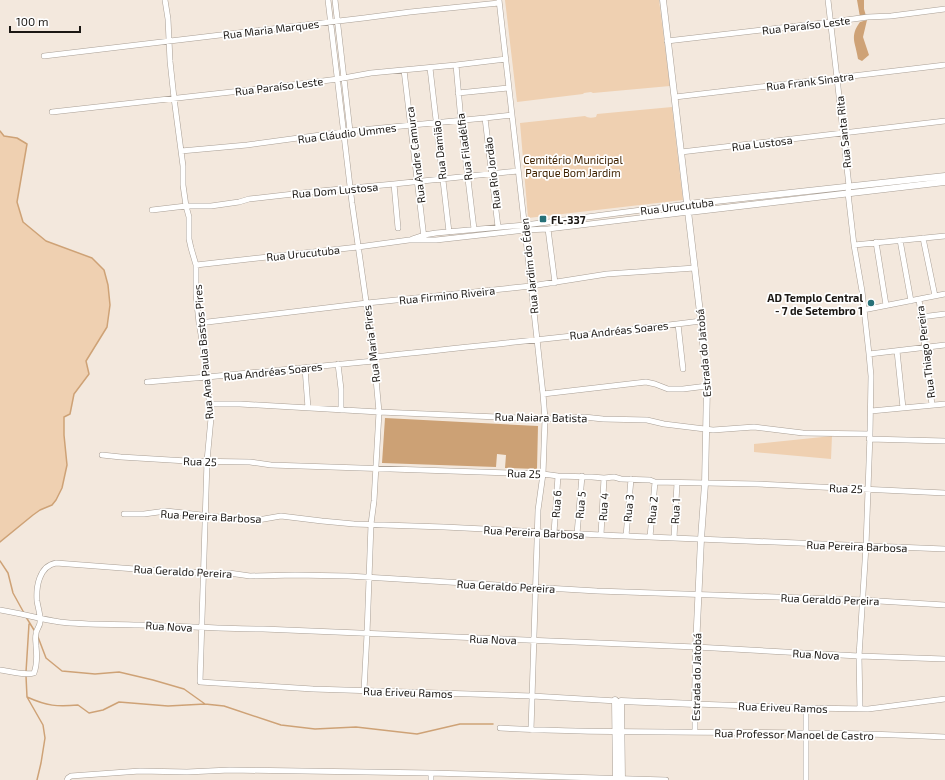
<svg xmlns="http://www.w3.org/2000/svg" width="945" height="780" font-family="'Exo 2',sans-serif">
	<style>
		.green { fill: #efd0b1 }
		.forest { fill: #cca175 }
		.water { fill: #cea276 }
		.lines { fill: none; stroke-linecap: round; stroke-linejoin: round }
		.stream { stroke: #cea276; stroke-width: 1.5 }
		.minor-casing { stroke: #a99f95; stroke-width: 6 }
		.tertiary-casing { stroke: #a99f95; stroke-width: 7 }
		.minor { stroke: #fff; stroke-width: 5 }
		.tertiary { stroke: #fff; stroke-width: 6 }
		.poi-dot { fill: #267077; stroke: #fff; stroke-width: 1.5 }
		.labels { text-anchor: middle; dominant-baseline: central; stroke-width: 3.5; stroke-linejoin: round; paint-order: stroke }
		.street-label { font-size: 11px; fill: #1b1713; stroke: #fff }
		.park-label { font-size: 11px; fill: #3f2200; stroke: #fff }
		.poi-label { font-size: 11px; font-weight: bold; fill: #1b1713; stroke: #fff; text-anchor: start }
	</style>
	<rect width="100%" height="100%" fill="#f3e8dd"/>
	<path class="green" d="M505 0H659L670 86 593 93 591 92 584 93 583 94 517 102Z
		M672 107 683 200 528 218 520 123 585 116C588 118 591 118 596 117L597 114Z
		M0 131 4 136 17 138 27 144 17 202 23 222 46 241 92 258 104 270 108 285 110 305 107 327 86 361 89 374 74 394 70 414 64 417V435L67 465 62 488 56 500 52 505 40 510 33 515 0 542Z
		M832 436 831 459 754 452V444Z"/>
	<path class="forest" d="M385 418 538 426 537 469 505 468 506 455 497 454 496 467 382 463Z"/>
	<path class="water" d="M857 0H864V9L866 16 860 17Z
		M867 20 863 37 869 55 862 61 858 59C856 43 849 37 860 22Z"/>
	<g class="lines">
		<path class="stream" d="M0 131 4 136 17 138 27 144 17 202 23 222 46 241 92 258 104 270 108 285 110 305 107 327 86 361 89 374 74 394 70 414 64 417V435L67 465 62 488 56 500 52 505 40 510 33 515 0 542
			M0 561 8 573 13 593 24 613
			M26 617 34 630
			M38 637 46 658 62 671 95 674 119 672 153 680 184 689 205 704 224 706 281 725 315 729 356 727 417 734 460 724H493
			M26 672 29 624
			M26 676 27 697C47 706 57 707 78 705L89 713 103 710 119 702 168 706 205 704
			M27 697 43 725 45 738 41 763 37 780"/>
		<g class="minor-casing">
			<path id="minor" d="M165 0 168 19 170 61 174 98 183 166V185L186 206 189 217V239L191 248 196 265V294L199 323 204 352 211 418 207 461 200 682 313 689 532 696 617 701
				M328 0 352 203 374 357 379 412 374 501 371 524 367 634 364 690
				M335 0 350 131
				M499 0 525 230 543 394 545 419 543 474 538 510 531 730
				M828 0 837 78 849 186 848 193 854 245 862 291 869 354 871 376 870 434 866 546 859 656 860 709
				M667 41 831 22 868 17 891 16 945 9
				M44 56 364 18 410 12 499 3
				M456 65 461 121 474 229
				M430 68 449 232
				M404 70 424 238
				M458 93 508 88
				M675 97 945 65
				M52 112 276 87 338 79 371 73 456 65 506 59
				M485 118 498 227
				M181 151 247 145 350 131 485 118 512 115
				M681 152 945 121
				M394 184 398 228
				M152 210 186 206H211L239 202 249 199 320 191 394 184 518 171
				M548 229 555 283
				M923 238 935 296
				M412 239 424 235 436 233 525 225 688 204
				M900 240 911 301
				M876 242 886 305
				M854 245 945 236
				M196 265 358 247 409 240H436L525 230 548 229 689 212
				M919 299 932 405
				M863 310 945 294
				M921 317 945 314
				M199 323 367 303 531 286 607 274 695 268
				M678 324 683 369
				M897 351 903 408
				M869 354 945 345
				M374 357C483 345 592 335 701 321
				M338 364 341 389V410
				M305 368 308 408
				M147 382 207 377 374 361
				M543 394 646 382 655 384 668 389H683L707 386
				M210 404H240L379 412 545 419 584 417 603 419 647 420 664 424 713 430 754 427 803 433 870 434
				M871 411 945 404
				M869 439 945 441
				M102 455 121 457 187 461 250 462 271 465 543 474 558 476 592 477 604 478 614 477 621 479 650 480 655 482 757 484 945 493
				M124 514H144L166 511 246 520H258L281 516 322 521 354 524 444 527 601 535 945 549
				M554 533 558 476
				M577 534 582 476
				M601 535 604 478
				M626 536 631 479
				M650 537 655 482
				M674 538 677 483
				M0 610C20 613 39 619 60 622 86 625 112 624 139 625 180 626 221 629 263 629L696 647 859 656 945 659
				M0 670C9 671 26 676 34 673 37 665 37 655 36 646 36 642 35 638 36 634 36 629 40 627 40 622 41 616 38 608 37 601 36 587 39 566 56 563L175 572 229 573 250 576 295 575 348 576 597 591 862 600 945 605
				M500 728C602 734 704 731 806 733 852 733 899 735 945 737
				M695 732V704L806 708 868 709 884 707 945 699
				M67 780 68 778 71 776 140 771 187 772 230 770 431 773 666 780
				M431 780V773
				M806 780V708"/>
		</g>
		<g class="tertiary-casing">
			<path id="tertiary" d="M688 204 945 176
				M689 212 945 182
				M615 700 616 780
				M622 780 621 701 695 704 696 647 701 539 705 484 707 386 701 321 663 0"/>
		</g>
		<use href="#minor" class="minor"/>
		<use href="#tertiary" class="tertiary"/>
	</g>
	<g class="poi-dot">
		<rect x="539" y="215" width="8" height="8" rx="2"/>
		<circle cx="871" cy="303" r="4"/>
	</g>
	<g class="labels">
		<g class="street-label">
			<text transform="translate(806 25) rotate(-7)">Rua Paraíso Leste</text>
			<text transform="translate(271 29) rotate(-7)">Rua Maria Marques</text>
			<text transform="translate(810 81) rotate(-7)">Rua Frank Sinatra</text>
			<text transform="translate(279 86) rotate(-7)">Rua Paraíso Leste</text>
			<text transform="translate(843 132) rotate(-96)">Rua Santa Rita</text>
			<text transform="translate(347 133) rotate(-7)">Rua Cláudio Ummes</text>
			<text transform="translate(762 143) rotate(-7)">Rua Lustosa</text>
			<text transform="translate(464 147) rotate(-97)">Rua Filadélfia</text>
			<text transform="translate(439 150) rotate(-96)">Rua Damião</text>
			<text transform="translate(415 155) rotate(-97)">Rua Andre Camurca</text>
			<text transform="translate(492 173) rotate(-97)">Rua Rio Jordão</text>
			<text transform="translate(335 190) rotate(-5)">Rua Dom Lustosa</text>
			<text transform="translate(677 206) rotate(-7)">Rua Urucutuba</text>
			<text transform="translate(303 253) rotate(-6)">Rua Urucutuba</text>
			<text transform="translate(529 266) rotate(-96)">Rua Jardim do Éden</text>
			<text transform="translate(447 295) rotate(-6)">Rua Firmino Riveira</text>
			<text transform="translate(619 330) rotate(-6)">Rua Andréas Soares</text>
			<text transform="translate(371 344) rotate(-97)">Rua Maria Pires</text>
			<text transform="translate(203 352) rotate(-95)">Rua Ana Paula Bastos Pires</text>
			<text transform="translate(925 352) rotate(-97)">Rua Thiago Pereira</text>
			<text transform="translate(703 353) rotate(-95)">Estrada do Jatobá</text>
			<text transform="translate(273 371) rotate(-6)">Rua Andréas Soares</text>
			<text transform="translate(541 417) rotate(1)">Rua Naiara Batista</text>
			<text transform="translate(200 461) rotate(2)">Rua 25</text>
			<text transform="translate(524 473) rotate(2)">Rua 25</text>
			<text transform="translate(846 488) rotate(2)">Rua 25</text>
			<text transform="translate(556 504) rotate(-86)">Rua 6</text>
			<text transform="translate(580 505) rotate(-85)">Rua 5</text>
			<text transform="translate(603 507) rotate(-87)">Rua 4</text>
			<text transform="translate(628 508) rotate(-85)">Rua 3</text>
			<text transform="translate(652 510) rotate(-85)">Rua 2</text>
			<text transform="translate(675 511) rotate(-87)">Rua 1</text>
			<text transform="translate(211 516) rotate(3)">Rua Pereira Barbosa</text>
			<text transform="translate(534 532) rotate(3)">Rua Pereira Barbosa</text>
			<text transform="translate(857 546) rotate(2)">Rua Pereira Barbosa</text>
			<text transform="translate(183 571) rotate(3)">Rua Geraldo Pereira</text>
			<text transform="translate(506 586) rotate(3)">Rua Geraldo Pereira</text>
			<text transform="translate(830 599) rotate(2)">Rua Geraldo Pereira</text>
			<text transform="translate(169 626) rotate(3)">Rua Nova</text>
			<text transform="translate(493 639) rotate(2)">Rua Nova</text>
			<text transform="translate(816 654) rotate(3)">Rua Nova</text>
			<text transform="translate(696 677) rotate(-89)">Estrada do Jatobá</text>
			<text transform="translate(408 692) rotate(2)">Rua Eriveu Ramos</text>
			<text transform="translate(783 707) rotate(2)">Rua Eriveu Ramos</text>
			<text transform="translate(794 734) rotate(1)">Rua Professor Manoel de Castro</text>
		</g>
		<g class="park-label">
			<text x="573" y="159">Cemitério Municipal<tspan x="573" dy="13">Parque Bom Jardim</tspan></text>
		</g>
		<g class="poi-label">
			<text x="551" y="219">FL-337</text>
			<text x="863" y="297" text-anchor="end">AD Templo Central<tspan x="863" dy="13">- 7 de Setembro 1</tspan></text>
		</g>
	</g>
	<path d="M10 26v6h70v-6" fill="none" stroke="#1b1713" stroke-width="2"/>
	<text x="16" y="26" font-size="12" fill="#1b1713" stroke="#ffffff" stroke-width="3" paint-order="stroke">100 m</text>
</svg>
